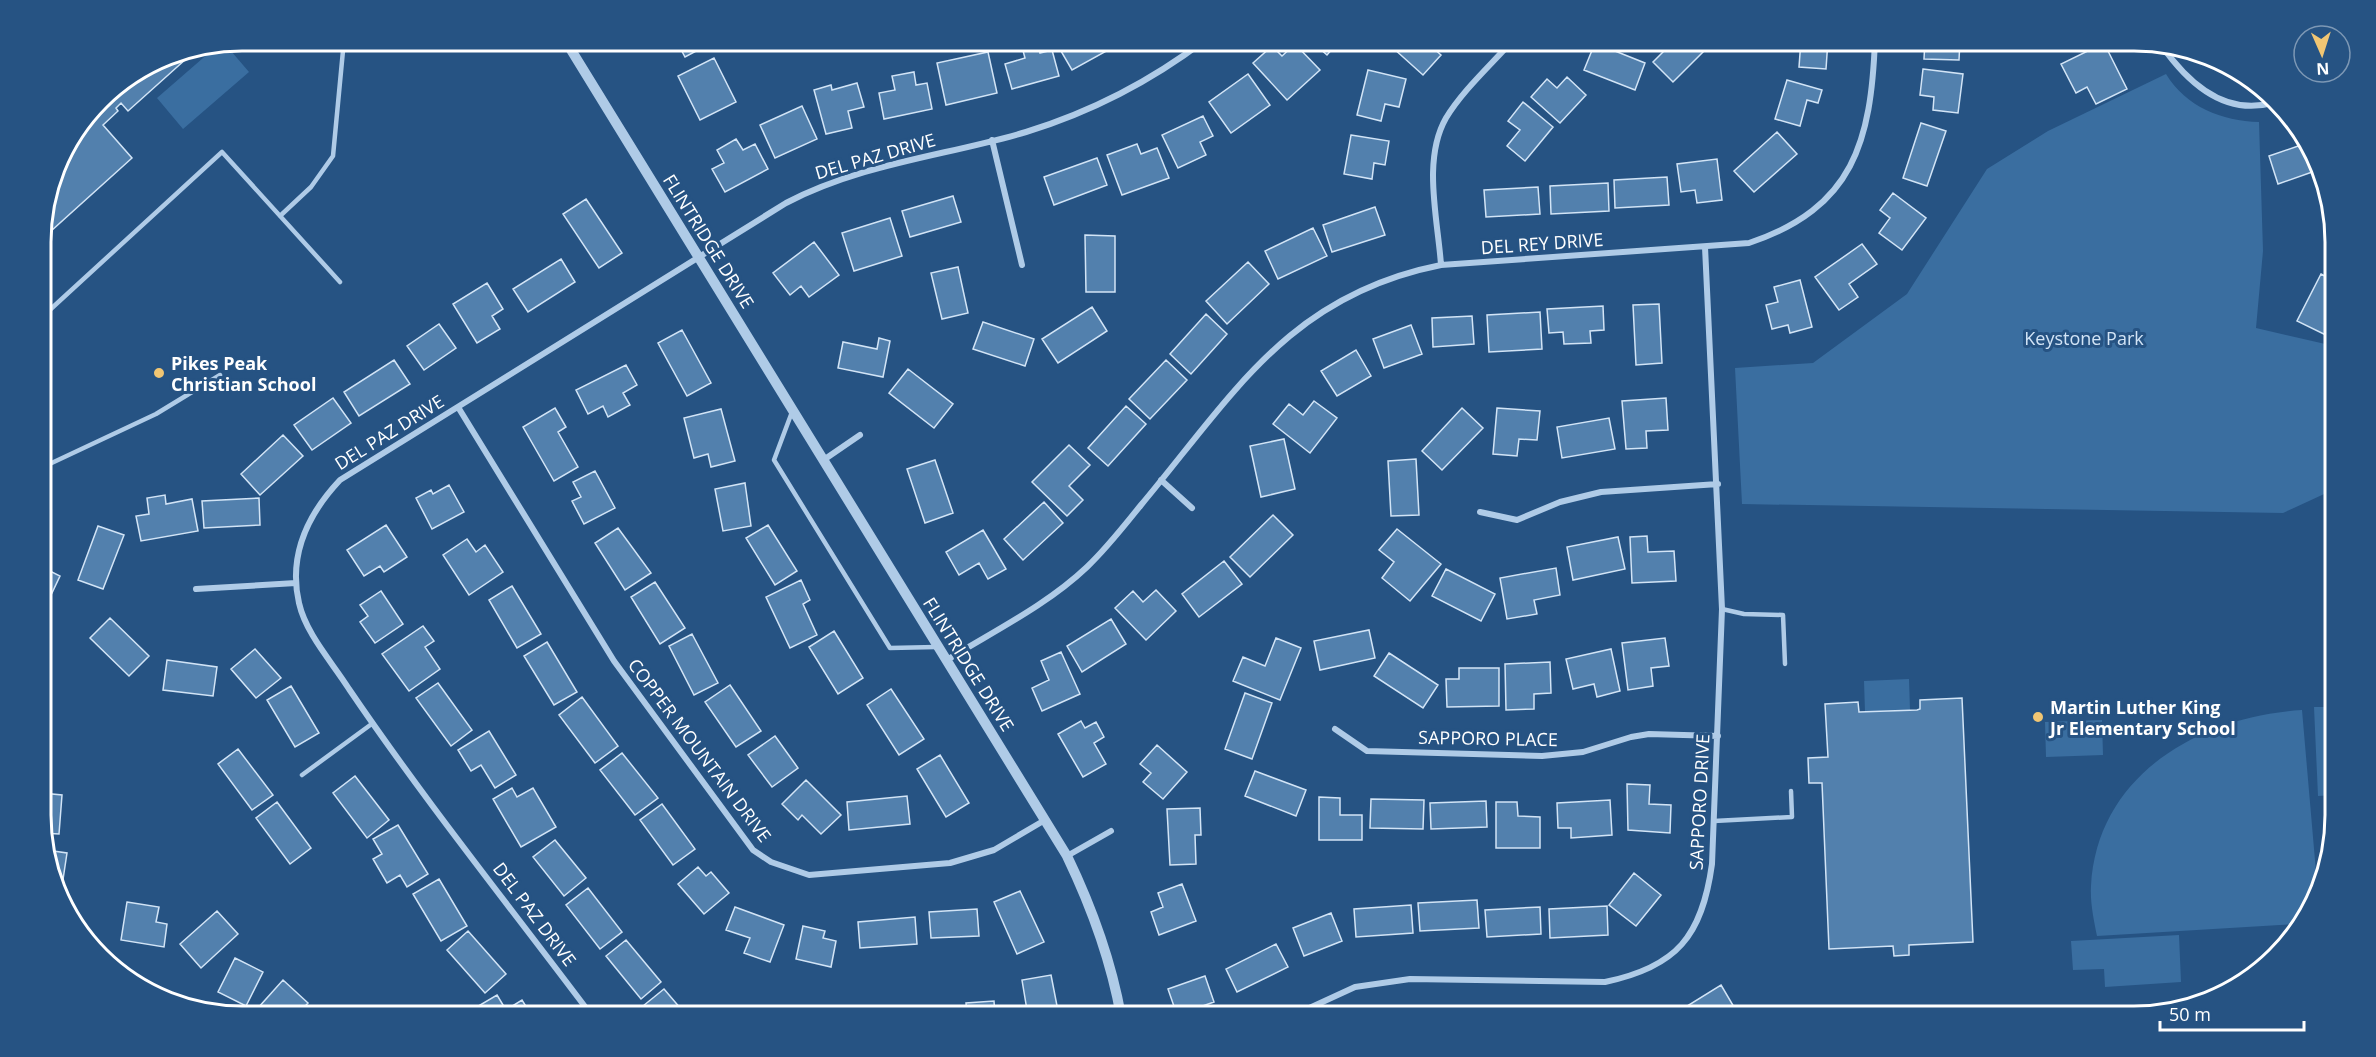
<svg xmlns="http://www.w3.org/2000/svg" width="2376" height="1057" font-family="'Open Sans',sans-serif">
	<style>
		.green { fill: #3a6ea0 }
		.building { fill: #5280ad; stroke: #d2e4f6; stroke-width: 1.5 }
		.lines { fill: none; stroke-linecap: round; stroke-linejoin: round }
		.service { stroke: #afcbe7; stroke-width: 4.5 }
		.minor { stroke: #afcbe7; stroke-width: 6 }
		.tertiary { stroke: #afcbe7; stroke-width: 10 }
		.poi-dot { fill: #f1c673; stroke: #265383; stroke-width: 2 }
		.labels { text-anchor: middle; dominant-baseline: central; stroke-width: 6; stroke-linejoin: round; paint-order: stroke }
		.street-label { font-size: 18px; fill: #fff; stroke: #265383 }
		.park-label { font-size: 18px; fill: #d2e4f6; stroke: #265383 }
		.poi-label { font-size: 18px; font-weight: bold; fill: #fff; stroke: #265383; text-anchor: start }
		.rim { fill: none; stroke: #fff; stroke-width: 3 }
	</style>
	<rect width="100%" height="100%" fill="#265383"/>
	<path class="green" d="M225 44 249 72 183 129 157 98 218 45Z
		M2166 74C2186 107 2222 121 2259 122L2263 251 2256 328 2334 346 2335 489 2283 513 1742 504 1735 368 1813 363 1907 294 1987 169 2048 131Z
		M1909 679 1910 710 1865 712 1864 681Z
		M2314 707H2335V795L2318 796Z
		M2302 710 2318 895 2296 924 2097 936C2094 921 2090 903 2091 886 2097 774 2201 716 2302 710Z
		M2102 720 2103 755 2046 757 2045 722Z
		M2179 935 2181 982 2105 987 2104 969 2073 970 2071 941Z"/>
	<path class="building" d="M676 40H713V42L685 57Z
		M1067 40H1120L1121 43 1072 70 1058 46Z
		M1310 40H1340L1327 55Z
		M1400 40H1436L1431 46 1441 55 1423 75 1393 48Z
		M1675 40H1709L1712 43 1673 82 1653 62Z
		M1801 40H1828L1826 69 1799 67Z
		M1925 40H1960L1959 60 1924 59Z
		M1037 43 1040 53 1052 50 1059 76 1012 89 1005 64 1025 58 1022 47Z
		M1595 43 1645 63 1635 90 1584 70Z
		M2104 43 2127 89 2096 104 2087 87 2076 93 2061 64Z
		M1295 44 1320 70 1287 100 1253 63 1272 46 1282 56Z
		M196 50 128 111 121 103 116 108 118 111 103 125 132 158 41 240V228L61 153 109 91 165 56Z
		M988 52 997 93 946 105 937 63Z
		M714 58 736 102 700 120 678 76Z
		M1923 69 1963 74 1958 113 1933 110 1934 97 1920 95Z
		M1368 70 1406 79 1399 107 1385 104 1381 121 1357 115Z
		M914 72 916 85 927 83 932 109 884 119 879 93 895 90 892 76Z
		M1248 74 1270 105 1231 133 1209 102Z
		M1567 77 1586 95 1560 123 1531 97 1547 79 1557 88Z
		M1787 80 1822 90 1818 103 1807 100 1800 126 1775 119Z
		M857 83 864 107 848 111 852 128 826 134 814 90 831 85 832 90Z
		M1523 102 1553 127 1525 161 1507 146 1520 130 1508 121Z
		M802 106 817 139 775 158 760 125Z
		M1203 116 1213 136 1200 142 1206 155 1178 168 1162 135Z
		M1921 123 1946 131 1927 186 1903 178Z
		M1777 132 1797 154 1754 192 1734 171Z
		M1351 135 1389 141 1385 165 1374 163 1372 179 1344 174Z
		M736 139 743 150 755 144 768 169 725 192 712 169 724 163 717 150Z
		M1137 144 1141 154 1157 148 1169 178 1122 195 1107 155Z
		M2304 144 2315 171 2278 184 2269 156Z
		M1097 158 1107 185 1054 205 1044 177Z
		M1717 159 1722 200 1697 203 1695 190 1681 192 1677 164Z
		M1667 177 1669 205 1615 208 1614 180Z
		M1608 183 1609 211 1551 214 1550 186Z
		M1538 187 1540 214 1486 217 1484 190Z
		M1893 193 1926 218 1902 250 1879 233 1890 218 1880 210Z
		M953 196 961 222 910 237 902 211Z
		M586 199 622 253 599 268 563 214Z
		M1375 207 1385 235 1332 252 1323 225Z
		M890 218 902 256 854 271 842 233Z
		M1313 228 1327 256 1278 279 1265 251Z
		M1085 235 1115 236V292H1086Z
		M814 242 839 275 809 297 801 286 790 295 773 273Z
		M1862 244 1877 264 1849 284 1858 297 1839 310 1815 277Z
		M561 259 575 282 528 312 513 289Z
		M1248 262 1269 284 1227 324 1206 301Z
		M958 267 968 313 942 319 931 273Z
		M2321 274 2334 281V339L2297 321Z
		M1800 280 1812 327 1790 333 1788 325 1772 329 1766 305 1778 302 1774 287Z
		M487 283 503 309 492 316 500 329 477 343 453 304Z
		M1659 304 1662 363 1636 365 1633 305Z
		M1603 306 1604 330 1590 331 1591 343 1564 344 1563 332 1549 333 1547 309Z
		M1092 307 1107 331 1058 363 1042 339Z
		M1540 312 1542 349 1489 352 1487 315Z
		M1206 314 1227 334 1191 374 1170 354Z
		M1472 316 1474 344 1433 347 1432 318Z
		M983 322 1034 339 1025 366 973 349Z
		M439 324 456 348 424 370 407 346Z
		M1411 325 1422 354 1384 368 1373 339Z
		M682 330 711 383 687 396 658 343Z
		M879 338 890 341 883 377 838 368 843 342 877 349Z
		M1356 350 1371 376 1337 396 1321 371Z
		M394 360 410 384 359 416 344 392Z
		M1166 360 1187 380 1150 419 1129 399Z
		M626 365 637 385 623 393 630 405 608 417 603 406 588 414 576 390Z
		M908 369 953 404 934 428 889 393Z
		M333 398 351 423 312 450 294 425Z
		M1666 398 1668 430 1646 431 1647 448 1626 449 1622 401Z
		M1314 401 1337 418 1310 453 1273 424 1289 404 1303 415Z
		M1126 406 1146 424 1108 466 1088 448Z
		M555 408 566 427 558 432 578 467 554 481 523 427Z
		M1462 408 1483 428 1442 470 1422 451Z
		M1497 408 1540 411 1537 440 1519 439 1517 456 1493 454Z
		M721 409 735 461 711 467 708 454 694 458 684 418Z
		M1609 418 1615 449 1562 458 1557 427Z
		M283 435 303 456 260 495 241 474Z
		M1284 439 1295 489 1261 497 1250 446Z
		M1069 445 1090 465 1069 486 1083 500 1067 516 1032 482Z
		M1416 459 1419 515 1391 516 1388 461Z
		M935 460 953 513 925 523 907 469Z
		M595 471 615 508 584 524 572 501 581 497 573 482Z
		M745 483 751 526 723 531 715 489Z
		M449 485 464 512 432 529 416 498 431 490 433 494Z
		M165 495 166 504 192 499 198 531 141 541 136 516 149 514 147 498Z
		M259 498 260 525 204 528 202 501Z
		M1044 502 1063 523 1023 560 1004 539Z
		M1273 515 1293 535 1250 577 1230 557Z
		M386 525 407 557 384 572 380 566 364 576 347 550Z
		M768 525 797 571 775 585 746 538Z
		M98 526 124 535 103 589 78 580Z
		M618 528 651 573 625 590 595 543Z
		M1397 529 1441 564 1410 601 1382 578 1394 562 1379 550Z
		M983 530 1006 569 988 579 979 563 959 575 946 552Z
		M1647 536 1648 552 1674 551 1676 581 1632 583 1630 537Z
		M1618 537 1625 569 1573 580 1567 547Z
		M467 539 476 552 485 545 503 572 469 595 443 555Z
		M1224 561 1242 584 1199 617 1182 594Z
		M42 567 60 576 42 614Z
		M1556 568 1560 595 1534 600 1537 614 1507 619 1500 578Z
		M1446 569 1495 594 1481 621 1432 596Z
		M801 580 810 600 803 604 817 635 790 648 766 597Z
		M655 582 685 628 660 644 631 597Z
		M512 586 541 634 517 648 489 600Z
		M1156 590 1176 611 1146 640 1115 608 1133 591 1143 602Z
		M381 591 403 624 375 643 360 622 368 616 360 605Z
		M110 618 149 656 129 676 90 638Z
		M1111 619 1126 644 1082 672 1067 646Z
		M423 626 434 641 425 647 440 669 409 691 382 654Z
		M1369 630 1375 658 1320 670 1314 641Z
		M834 631 863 678 838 694 809 647Z
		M692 634 718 683 694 695 669 646Z
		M1276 638 1301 648 1280 700 1233 681 1243 657 1265 666Z
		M1665 638 1669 666 1651 668 1653 686 1628 690 1622 643Z
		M547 642 577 692 554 705 524 656Z
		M255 649 281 678 256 698 231 669Z
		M1611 649 1620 691 1597 697 1594 684 1573 689 1566 659Z
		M1061 652 1080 694 1042 711 1032 688 1049 680 1041 661Z
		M1389 653 1438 685 1423 708 1374 676Z
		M167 660 217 667 213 696 163 690Z
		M1550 662 1551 693 1534 694V709L1506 710 1505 664Z
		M1459 668H1499V706L1447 707 1446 679H1459Z
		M438 683 472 730 451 746 416 698Z
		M730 685 761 731 736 747 705 702Z
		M291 686 319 733 295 747 267 700Z
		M891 689 924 739 899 755 867 705Z
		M1245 693 1272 703 1252 759 1225 749Z
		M582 697 618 746 595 763 559 715Z
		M1962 698 1973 942 1909 945V955L1894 956 1893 946 1829 949 1822 783H1809L1808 758 1828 757 1825 704 1858 702 1859 712 1917 710 1920 709V700Z
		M1081 721 1085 728 1096 722 1104 737 1094 743 1106 764 1083 777 1058 734Z
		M489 731 516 775 495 788 481 765 471 771 458 750Z
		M775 736 798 768 772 787 748 755Z
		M1157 745 1187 772 1163 799 1143 782 1151 773 1140 764Z
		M238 749 273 795 252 810 218 764Z
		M622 753 658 798 635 815 600 770Z
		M940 755 969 803 946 817 917 769Z
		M1255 771 1306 790 1296 816 1245 796Z
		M355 776 389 820 367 838 333 793Z
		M806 780 841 815 821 834 802 815 798 820 782 804Z
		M1627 784 1650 785 1649 804 1671 805 1670 833 1628 830Z
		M512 788 517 797 533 788 556 827 521 847 493 799Z
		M42 793 62 795 59 834 42 833Z
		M907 796 910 824 849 830 847 802Z
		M1319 797 1340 798V815H1362V840H1319Z
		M1371 799 1424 800 1423 829 1370 828Z
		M1610 800 1612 835 1571 838V828H1558L1557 803Z
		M1486 801 1487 827 1431 829 1430 803Z
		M277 802 311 848 290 864 256 818Z
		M1496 802H1517L1518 816 1540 817V848H1496Z
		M662 804 695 849 673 865 640 820Z
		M1200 808 1201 835H1195L1196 864 1170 865 1167 809Z
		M398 825 428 874 407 887 400 875 387 883 373 859 382 854 373 839Z
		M555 840 586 878 564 896 533 857Z
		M46 850 67 853 62 886 60 885Z
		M698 867 706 876 711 872 729 893 704 914 678 884Z
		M1634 873 1661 895 1636 926 1609 905Z
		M439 879 467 926 441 941 413 894Z
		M1182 884 1196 921 1159 935 1151 912 1163 907 1158 893Z
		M588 888 622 932 600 949 566 905Z
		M1020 891 1044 942 1017 954 994 902Z
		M1477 900 1479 928 1420 931 1418 903Z
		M127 902 159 907 156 922 167 924 164 947 121 940Z
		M1411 905 1413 933 1356 937 1354 909Z
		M1607 906 1608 935 1550 938 1549 909Z
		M735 907 784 925 770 962 744 953 750 938 726 930Z
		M1540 907 1541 934 1487 937 1485 910Z
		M977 909 979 936 931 938 929 912Z
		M217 911 238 934 201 968 180 944Z
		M1331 913 1342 941 1304 956 1293 928Z
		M915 917 917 944 860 948 858 922Z
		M803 926 825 931 823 938 836 941 831 967 796 959Z
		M468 931 506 974 485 993 447 950Z
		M626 940 661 982 641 999 606 956Z
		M1276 944 1288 967 1237 992 1226 969Z
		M235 958 263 972 246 1006 218 992Z
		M1051 975 1059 1016H1028L1022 980Z
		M1205 976 1214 1002 1177 1015 1168 989Z
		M283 980 308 1003 296 1016H264L266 1014 258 1008Z
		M1721 985 1734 1007 1721 1016H1671Z
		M664 989 687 1016H652L643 1006Z
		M497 995 506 1010 522 1000 532 1016H480L475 1008Z
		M994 1001 995 1016H967L966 1003Z"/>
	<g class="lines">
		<path class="service" d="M280 216 311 187 333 156 344 40
			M41 318 222 152 340 282
			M792 412 774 460 890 648 936 647
			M41 468 156 414 220 375
			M1722 609 1744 614 1783 615 1785 664
			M302 775 373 723
			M1714 821 1792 817 1791 791"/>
		<path class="minor" d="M2162 46C2188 83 2224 116 2272 103
			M992 140 1022 265
			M1441 265C1438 220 1422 160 1446 118 1463 90 1491 65 1513 40
			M458 407 614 661 753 850 771 862 809 875 950 863 994 850 1045 820
			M825 459 860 435
			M1161 480 1192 508
			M1480 512 1517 520 1560 502 1601 492 1718 484
			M196 589 296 583
			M947 660C994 631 1047 605 1087 567 1107 548 1124 526 1141 505 1233 395 1289 295 1441 265L1749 243C1854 208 1871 141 1875 40
			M1335 729 1367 751 1542 756 1583 752 1631 737 1649 734 1718 736
			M1067 856 1111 831
			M154 993 155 990
			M592 1016C511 908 425 801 349 689 332 662 306 634 299 603 288 555 308 514 340 480L786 203C863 163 945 156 1026 132 1091 112 1151 81 1205 40
			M1292 1016 1355 987 1410 979 1605 982C1677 967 1702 936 1712 864L1722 609 1705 247"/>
		<path class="tertiary" d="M565 40 1067 856C1092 908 1111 960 1121 1016"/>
	</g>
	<g class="poi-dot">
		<circle cx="159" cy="373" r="6"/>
		<circle cx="2038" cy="717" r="6"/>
	</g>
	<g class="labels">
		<g class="street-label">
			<text transform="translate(875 156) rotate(-16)">DEL PAZ DRIVE</text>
			<text transform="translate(709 241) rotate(58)">FLINTRIDGE DRIVE</text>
			<text transform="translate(1542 243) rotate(-4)">DEL REY DRIVE</text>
			<text transform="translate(389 432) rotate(-32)">DEL PAZ DRIVE</text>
			<text transform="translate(969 664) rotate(58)">FLINTRIDGE DRIVE</text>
			<text transform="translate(1488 738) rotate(1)">SAPPORO PLACE</text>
			<text transform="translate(700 750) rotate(53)">COPPER MOUNTAIN DRIVE</text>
			<text transform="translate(1699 802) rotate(-87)">SAPPORO DRIVE</text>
			<text transform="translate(535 914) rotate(53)">DEL PAZ DRIVE</text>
		</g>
		<g class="park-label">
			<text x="2084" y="338">Keystone Park</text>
		</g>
		<g class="poi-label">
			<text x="171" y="363">Pikes Peak<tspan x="171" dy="21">Christian School</tspan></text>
			<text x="2050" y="707">Martin Luther King<tspan x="2050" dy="21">Jr Elementary School</tspan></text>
		</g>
	</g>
	<path d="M0 0H2376V1057H0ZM242 51H2134A191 191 0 0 1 2325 242V815A191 191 0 0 1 2134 1006H242A191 191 0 0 1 51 815V242A191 191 0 0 1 242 51Z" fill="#265383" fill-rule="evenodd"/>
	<path class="rim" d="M242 51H2134A191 191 0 0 1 2325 242V815A191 191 0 0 1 2134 1006H242A191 191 0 0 1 51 815V242A191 191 0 0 1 242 51Z"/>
	<g transform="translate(2322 54) rotate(177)"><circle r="28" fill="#265383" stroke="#7d98b5" stroke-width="1.5"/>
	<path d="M0-4.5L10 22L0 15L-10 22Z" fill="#f1c673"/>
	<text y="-9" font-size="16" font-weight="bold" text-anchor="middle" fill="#ffffff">N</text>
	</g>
	<path d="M2160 1021v9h144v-9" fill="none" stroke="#ffffff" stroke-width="3"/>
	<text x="2169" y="1021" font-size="18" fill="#ffffff" stroke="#265383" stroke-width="4.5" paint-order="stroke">50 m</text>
</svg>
